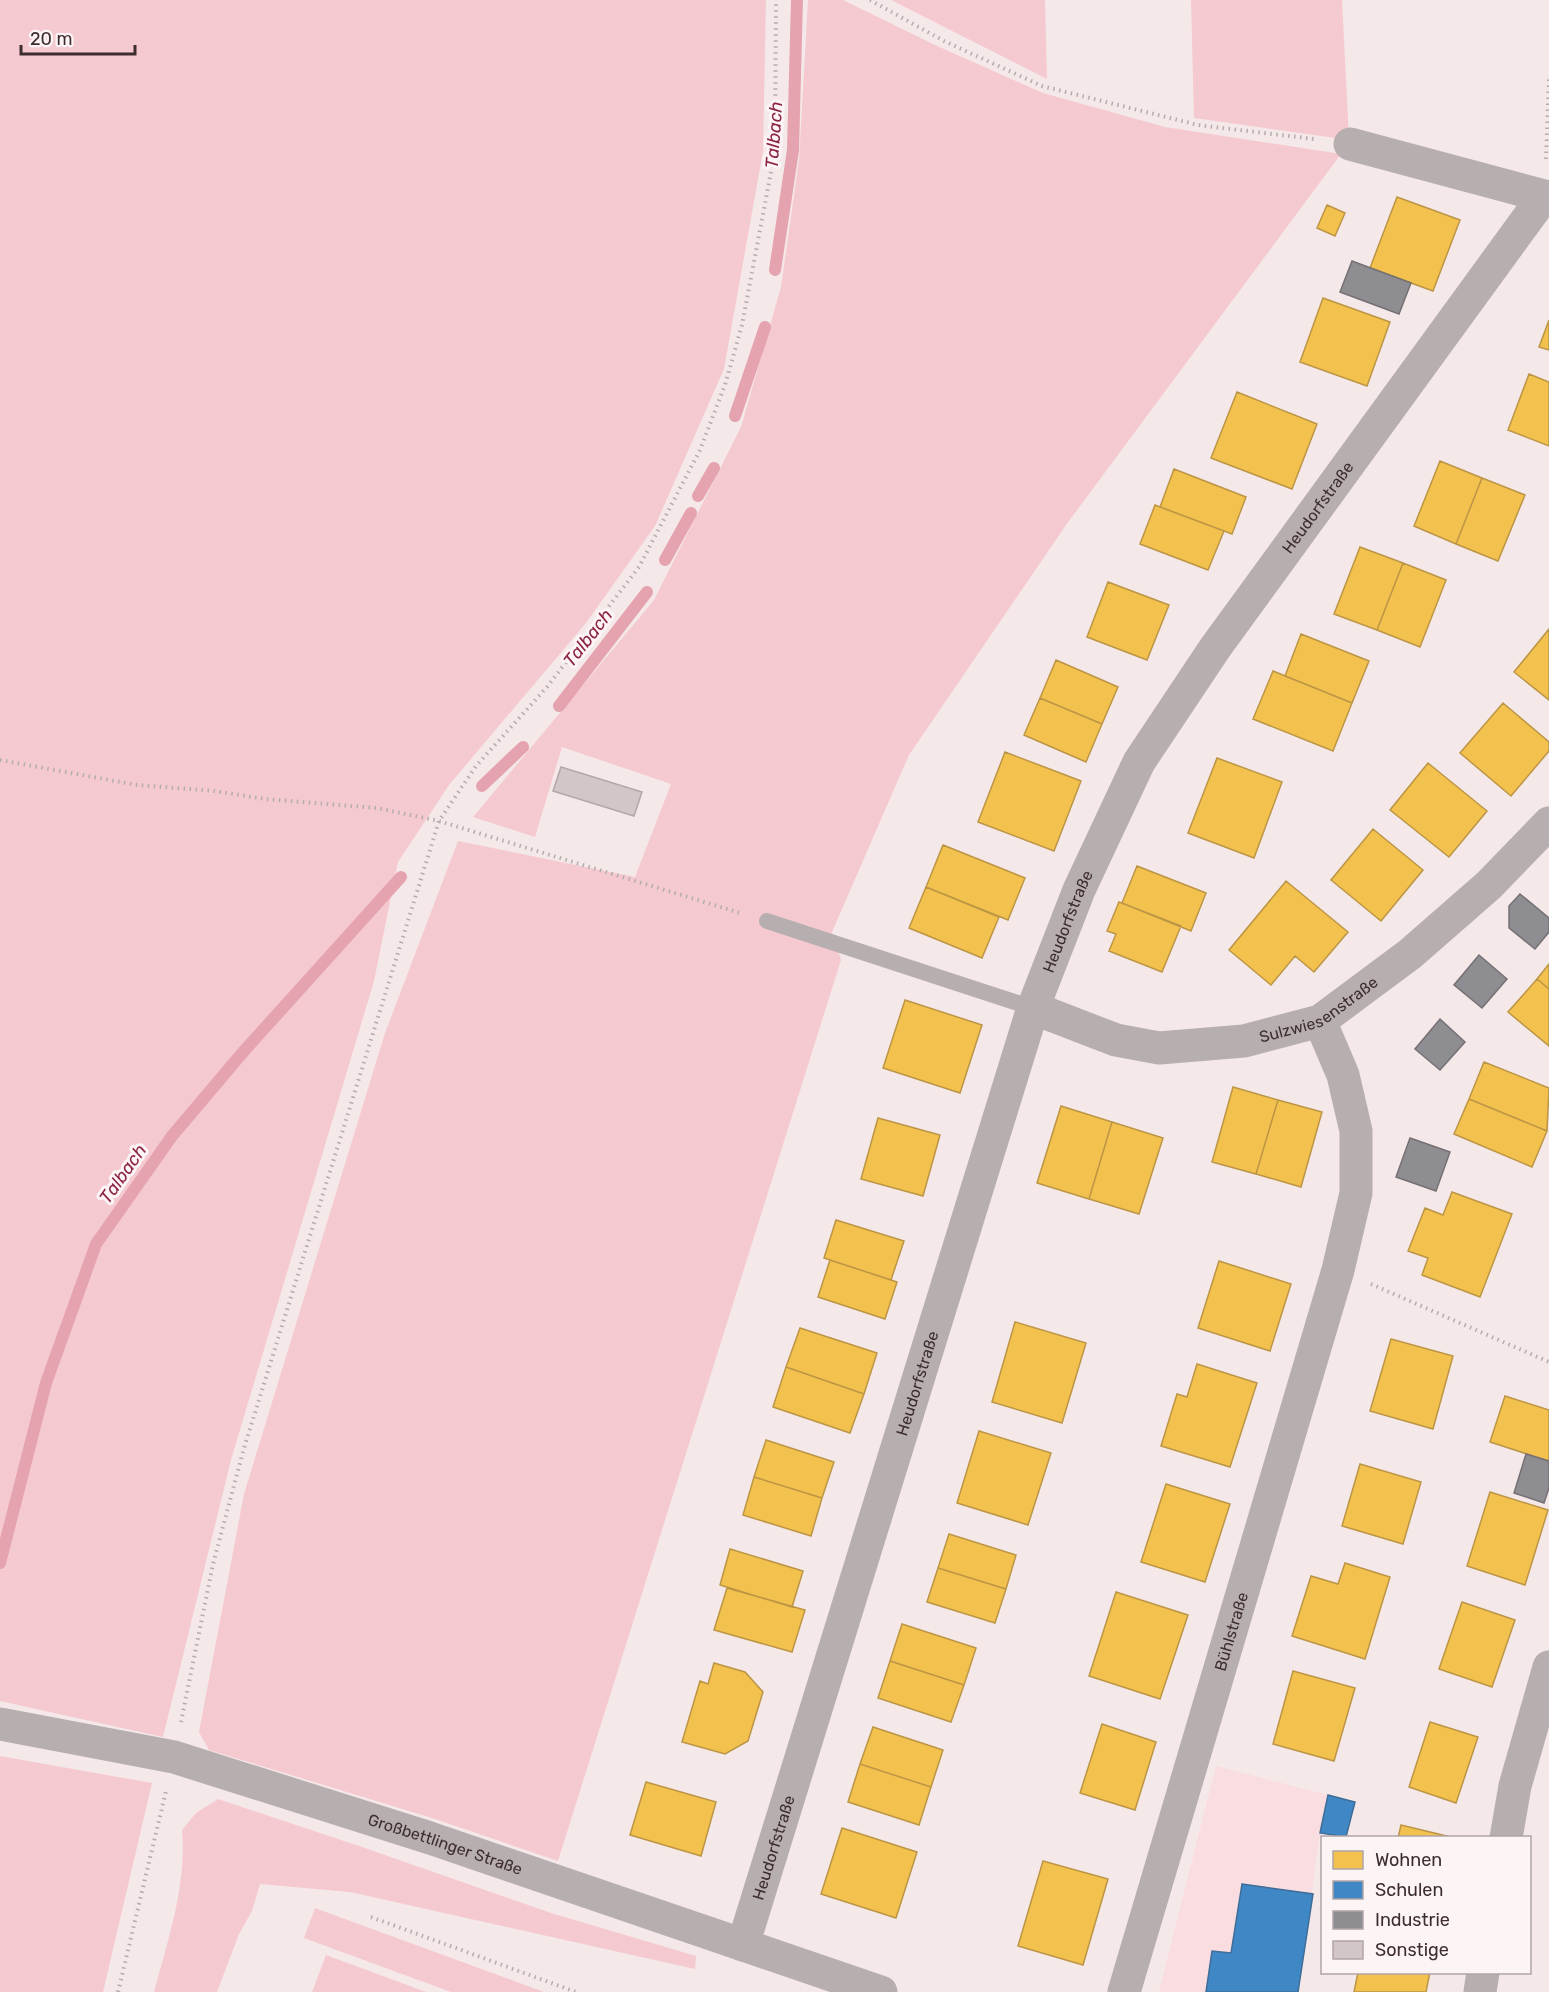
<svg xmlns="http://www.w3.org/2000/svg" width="1549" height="1992" font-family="Rubik,sans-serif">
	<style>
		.built { fill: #f9dde0 }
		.green { fill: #f5c9d0 }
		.homes { fill: #f2c14e; stroke: #bc9545; stroke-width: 1.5 }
		.schools { fill: #3f88c5; stroke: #3e6d98; stroke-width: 1.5 }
		.industry { fill: #8d8d92; stroke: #757074; stroke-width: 1.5 }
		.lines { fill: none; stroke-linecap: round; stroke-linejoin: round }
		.stream { stroke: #e4a3ae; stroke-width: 12 }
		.building { fill: #d3c6c8; stroke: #b4a7a8; stroke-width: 1.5 }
		.path { stroke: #b4acad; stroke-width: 4; stroke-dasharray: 1.5 4.5; stroke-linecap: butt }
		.lane { stroke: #b6aeaf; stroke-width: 16 }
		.street { stroke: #b6aeaf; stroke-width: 33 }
		.labels { text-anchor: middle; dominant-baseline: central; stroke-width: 6; stroke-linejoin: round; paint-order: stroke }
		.street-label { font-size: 16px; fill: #3d2d2f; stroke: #fcf4f5 }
		.water-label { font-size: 18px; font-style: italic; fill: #8b2541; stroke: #fcf4f5 }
	</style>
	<rect width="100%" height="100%" fill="#f5e8e9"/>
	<path class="built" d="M1216 1766 1355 1802 1346 1837 1320 1833 1298 1992H1159Z"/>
	<path class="green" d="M0 0H766L763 151 724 369 655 526 586 623 449 785 398 862 374 981 231 1460 163 1737 0 1701Z
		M808 0H843L935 45 1043 93 1165 127 1341 154 1066 525 909 755 832 932 841 960 558 1861 432 1818 209 1750 199 1732 244 1494 385 1033 458 841 635 877 671 784 562 747 535 837 473 817 654 600 741 427 781 287 799 160Z
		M891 0H1045L1047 79Z
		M1191 0H1342L1349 140 1194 118Z
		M0 1756 152 1783 103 1992H0Z
		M218 1799 362 1847 551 1913 696 1956 695 1969 350 1892 260 1884 252 1911 239 1934 217 1992H154C168 1940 187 1884 182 1830L196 1813Z
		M315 1908 544 1992H451L304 1938Z
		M326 1955 426 1992H312Z"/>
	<path class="homes" d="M1397 197 1460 220 1433 291 1370 268Z
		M1327 205 1345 213 1335 236 1317 228Z
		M1323 298 1390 322 1367 386 1300 362Z
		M1549 320V350L1539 347Z
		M1529 374 1549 382V446L1508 430Z
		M1237 392 1317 424 1292 489 1211 458Z
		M1440 461 1482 478 1456 544 1414 526Z
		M1174 469 1246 497 1232 534 1160 507Z
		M1482 478 1525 495 1498 561 1456 544Z
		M1155 505 1224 531 1208 570 1140 544Z
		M1360 547 1403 563 1377 630 1334 614Z
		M1403 563 1446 580 1420 647 1377 630Z
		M1108 582 1169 605 1147 660 1087 637Z
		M1549 629V700L1514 672Z
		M1301 634 1369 661 1352 703 1285 676Z
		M1056 660 1118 687 1102 724 1040 698Z
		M1273 671 1352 703 1333 751 1253 719Z
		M1040 698 1102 724 1086 762 1024 735Z
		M1503 703 1549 742V751L1511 796 1460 753Z
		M1005 752 1081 781 1054 851 978 822Z
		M1217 758 1282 782 1254 858 1188 833Z
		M1428 763 1487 811 1449 857 1390 810Z
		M1373 829 1423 870 1381 921 1331 880Z
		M943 845 1025 878 1008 920 926 887Z
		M1137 866 1206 893 1191 931 1122 903Z
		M1286 881 1348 932 1314 972 1295 956 1271 985 1229 950Z
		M926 887 999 917 982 958 909 928Z
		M1119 902 1181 926 1162 972 1109 951 1116 934 1107 931Z
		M1549 964V989L1537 979Z
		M1537 979 1549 989V1046L1508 1012Z
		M905 1000 982 1025 960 1093 883 1068Z
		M1484 1062 1549 1088 1547 1131 1469 1099Z
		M1233 1087 1278 1100 1256 1174 1212 1162Z
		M1469 1099 1547 1131 1532 1167 1454 1134Z
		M1278 1100 1322 1112 1301 1187 1256 1174Z
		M1061 1106 1112 1122 1089 1199 1037 1183Z
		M878 1118 940 1135 923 1196 861 1179Z
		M1112 1122 1163 1138 1139 1214 1089 1199Z
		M1452 1192 1512 1214 1480 1297 1422 1275 1428 1258 1408 1251 1425 1208 1443 1215Z
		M836 1220 904 1241 891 1280 824 1258Z
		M830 1260 897 1282 885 1319 818 1297Z
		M1219 1261 1291 1284 1270 1351 1198 1328Z
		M1015 1322 1086 1343 1062 1423 992 1402Z
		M800 1328 877 1353 864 1394 786 1367Z
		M1391 1339 1453 1356 1433 1429 1370 1411Z
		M1197 1364 1257 1383 1230 1467 1161 1446 1177 1394 1187 1397Z
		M786 1367 864 1394 850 1433 773 1407Z
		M1505 1396 1549 1410V1461L1490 1442Z
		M979 1431 1051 1453 1028 1525 957 1503Z
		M766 1440 834 1462 822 1498 754 1477Z
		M1360 1464 1421 1482 1403 1544 1342 1526Z
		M754 1477 822 1498 811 1536 743 1515Z
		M1166 1484 1230 1504 1205 1582 1141 1562Z
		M1490 1492 1548 1510 1525 1585 1467 1566Z
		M949 1534 1016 1555 1006 1589 938 1568Z
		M730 1549 803 1571 792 1607 720 1585Z
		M1345 1563 1390 1577 1365 1659 1292 1636 1311 1576 1338 1584Z
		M938 1568 1006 1589 995 1623 927 1602Z
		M727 1588 805 1610 792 1652 714 1630Z
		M1116 1592 1188 1615 1160 1699 1089 1676Z
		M1462 1602 1515 1620 1492 1687 1439 1669Z
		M902 1624 976 1648 964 1685 890 1661Z
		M890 1661 964 1685 951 1722 878 1698Z
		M714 1663 745 1672 763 1692 748 1741 725 1754 682 1742 700 1681 708 1684Z
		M1293 1671 1355 1688 1334 1761 1273 1744Z
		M1430 1722 1478 1737 1456 1803 1409 1787Z
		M1102 1724 1156 1742 1135 1810 1080 1793Z
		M873 1727 943 1750 931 1787 860 1764Z
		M860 1764 931 1787 919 1825 848 1802Z
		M646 1782 716 1802 701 1856 630 1835Z
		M1401 1825 1455 1838H1398Z
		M842 1828 917 1852 896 1918 821 1894Z
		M1043 1861 1108 1879 1083 1965 1018 1946Z
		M1358 1972H1430L1426 1992H1354Z"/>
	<path class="schools" d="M1328 1795 1355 1802 1346 1837 1320 1833Z
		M1242 1884 1313 1894 1298 1992H1206L1212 1951 1231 1953Z"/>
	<path class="industry" d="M1352 261 1411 283 1399 314 1340 292Z
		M1520 894 1549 918V932L1535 949 1509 928V906Z
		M1479 955 1507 979 1482 1008 1454 985Z
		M1440 1019 1465 1042 1440 1070 1415 1049Z
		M1410 1138 1450 1152 1436 1191 1396 1177Z
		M1526 1454 1549 1461V1488L1544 1503 1514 1493Z"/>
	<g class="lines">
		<path class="stream" d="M775 270 793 150 797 0
			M735 416 765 327
			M698 496 714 468
			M665 560 691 513
			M559 706 647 592
			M482 786 523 747
			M0 1563 46 1383 96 1244 172 1136 244 1051 401 877"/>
	</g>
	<path class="building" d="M561 767 642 792 634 816 553 791Z"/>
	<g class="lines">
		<path class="path" d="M870 0 944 41 1042 86 1198 125 1314 139
			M1546 159 1549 79
			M0 760 137 785 215 791 265 799 377 808 439 821 740 913
			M1371 1284 1549 1362
			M181 1722 213 1564 244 1448 439 821 476 766 547 687 639 567 700 450 725 385 742 325 775 151 776 0
			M371 1917 576 1992
			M118 1992 166 1791"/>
		<path class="lane" d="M767 921 1033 1008"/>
		<g class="street">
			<path id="s1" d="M1033 1008 1116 1040 1159 1048 1244 1041 1320 1021 1410 954 1489 885 1549 823"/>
			<path id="s2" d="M0 1724 174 1757 430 1838 881 1992"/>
			<path d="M1506 1838 1515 1786 1549 1667"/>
			<path id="s3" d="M743 1945 1033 1008 1079 890 1139 762 1215 648 1544 196 1350 144"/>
			<path id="s4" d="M1124 1992 1338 1270 1356 1193V1131L1343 1075 1320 1021"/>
			<path d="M1480 1992 1483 1972"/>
		</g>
	</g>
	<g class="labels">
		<g class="street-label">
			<text stroke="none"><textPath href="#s3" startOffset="1560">Heudorfstraße</textPath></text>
			<text stroke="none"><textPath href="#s3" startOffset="1074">Heudorfstraße</textPath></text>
			<text stroke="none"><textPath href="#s1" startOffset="300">Sulzwiesenstraße</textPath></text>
			<text stroke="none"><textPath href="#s3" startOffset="588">Heudorfstraße</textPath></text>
			<text stroke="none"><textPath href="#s4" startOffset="376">Bühlstraße</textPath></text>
			<text stroke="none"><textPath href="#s2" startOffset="462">Großbettlinger Straße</textPath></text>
			<text stroke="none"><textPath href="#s3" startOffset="102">Heudorfstraße</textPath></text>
		</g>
		<g class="water-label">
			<text transform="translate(774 135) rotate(-86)">Talbach</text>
			<text transform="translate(588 638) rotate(-52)">Talbach</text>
			<text transform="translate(123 1174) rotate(-55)">Talbach</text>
		</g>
	</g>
	<rect x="1321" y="1836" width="210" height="138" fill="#fcf4f5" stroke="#b0a4a6" stroke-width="1.5"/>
	<rect x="1333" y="1851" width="30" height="18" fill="#f2c14e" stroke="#b0a4a6" stroke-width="1.5"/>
	<text x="1375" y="1866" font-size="18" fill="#3d2d2f">Wohnen</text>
	<rect x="1333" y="1881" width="30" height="18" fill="#3f88c5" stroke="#b0a4a6" stroke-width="1.5"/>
	<text x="1375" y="1896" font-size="18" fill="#3d2d2f">Schulen</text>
	<rect x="1333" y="1911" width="30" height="18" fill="#8d8d92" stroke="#b0a4a6" stroke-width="1.5"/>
	<text x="1375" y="1926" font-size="18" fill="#3d2d2f">Industrie</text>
	<rect x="1333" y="1941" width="30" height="18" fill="#d3c6c8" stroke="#b0a4a6" stroke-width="1.5"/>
	<text x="1375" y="1956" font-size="18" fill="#3d2d2f">Sonstige</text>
	<path d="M21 45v9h114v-9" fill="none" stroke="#3d2d2f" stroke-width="3"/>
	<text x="30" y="45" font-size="18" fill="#3d2d2f" stroke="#fcf4f5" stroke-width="4.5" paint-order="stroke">20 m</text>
</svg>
